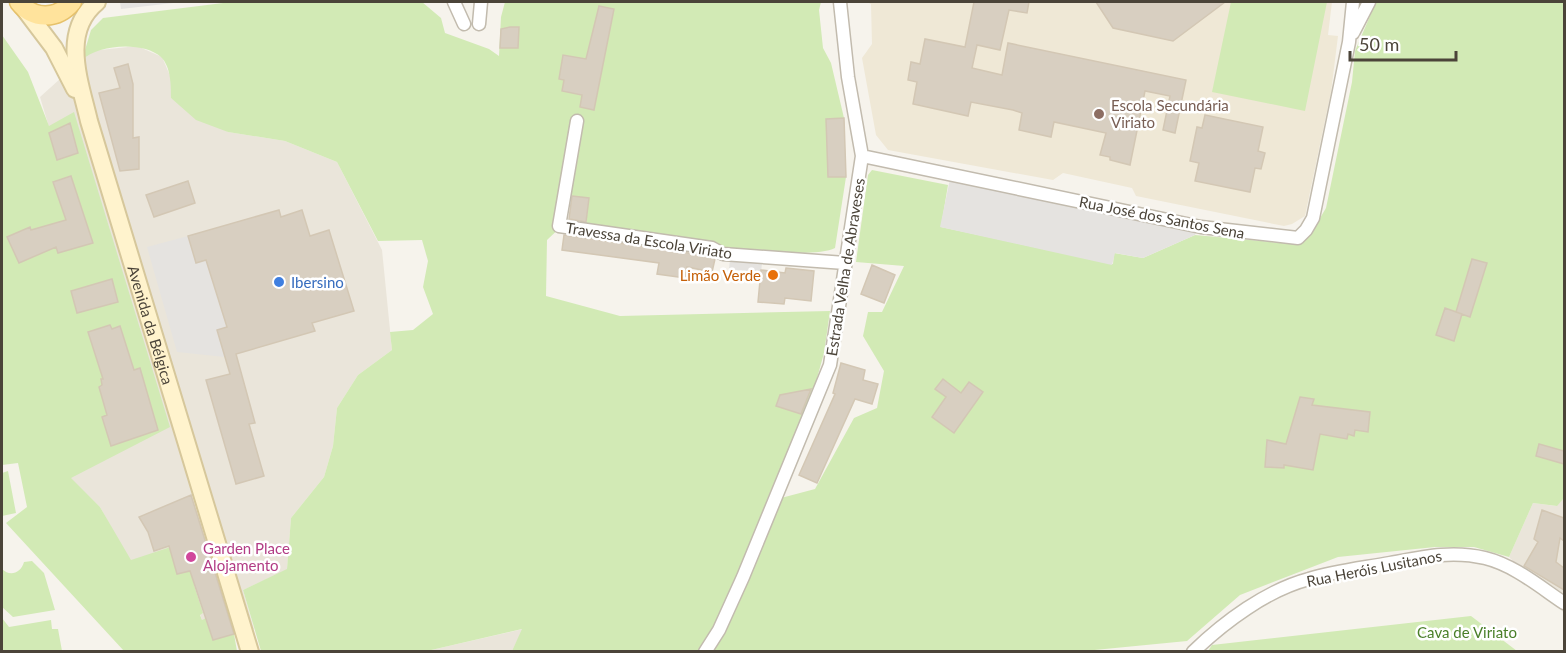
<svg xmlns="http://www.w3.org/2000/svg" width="1566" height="653" font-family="Lato,sans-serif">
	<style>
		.residential { fill: #eae5da }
		.education { fill: #efe8d6 }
		.green { fill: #d2eab5 }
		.parking { fill: #e5e3e0 }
		.building { fill: #d8cfc1; stroke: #d3c7b4; stroke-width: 1.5 }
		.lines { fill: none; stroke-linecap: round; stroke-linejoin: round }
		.minor-casing { stroke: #c2bbae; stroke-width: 15 }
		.secondary-casing { stroke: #d6c79b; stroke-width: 20 }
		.primary-casing { stroke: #e6c16a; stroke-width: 21 }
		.minor { stroke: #fff; stroke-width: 12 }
		.secondary { stroke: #fff3cd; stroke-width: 16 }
		.primary { stroke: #ffe39c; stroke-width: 18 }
		.education-dot { fill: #8d6e63; stroke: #fff; stroke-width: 2 }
		.food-dot { fill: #e8710a; stroke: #fff; stroke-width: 2 }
		.shop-dot { fill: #3f7fe0; stroke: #fff; stroke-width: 2 }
		.hotel-dot { fill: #d1479c; stroke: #fff; stroke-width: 2 }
		.labels { text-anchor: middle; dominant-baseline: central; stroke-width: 5; stroke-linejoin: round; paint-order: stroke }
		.education-label { font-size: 15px; fill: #785e54; stroke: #fff; text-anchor: start }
		.street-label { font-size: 15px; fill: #4b4439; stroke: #fff }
		.food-label { font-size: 15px; fill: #c56008; stroke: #fff; text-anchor: end }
		.shop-label { font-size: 15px; fill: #366cbe; stroke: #fff; text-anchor: start }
		.hotel-label { font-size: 15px; fill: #b23c85; stroke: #fff; text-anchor: start }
		.park-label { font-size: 15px; fill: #4a7f2a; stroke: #fff }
	</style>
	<rect width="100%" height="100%" fill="#f6f3ec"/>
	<path class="residential" d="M137 46 162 57 171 78V98L228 132 285 141 337 162 382 250 392 350 358 375 337 408 333 446 324 477 291 518 287 570 243 590 254 629 213 640 206 619 202 620 200 614 203 613H159L100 507 70 478 2 155 49 127 40 97 91 51Z
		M1564 498V613L1509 557 1533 503 1556 506Z
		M523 629 512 651H427Z"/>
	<path class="education" d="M867 2H1332L1328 35 1338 36 1331 92 1305 216 1292 224 1284 226 1136 196 1132 188 1063 173 1053 180 888 150 876 135 862 58 872 44 871 4Z"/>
	<path class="green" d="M231 2H422L441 18 445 33 489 49 499 56 501 17 505 2H821L819 10 823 48 831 63 844 118 846 177 835 248C804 264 645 236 604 230L586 224 589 198 570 196 566 222 547 240 546 296 620 316 830 311 824 353 814 389 766 502 815 489 854 418 877 408 884 371 863 336 868 312H882L904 266 856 262 868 175 872 170 948 185 941 227 1113 264 1114 253 1143 258 1195 235 1293 244 1310 235 1326 208 1352 82 1355 51 1376 2H1564V498L1557 506 1533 503 1509 557 1474 547H1435L1338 557 1240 595 1187 641 1074 652 512 651 522 629 427 651H261L243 590 287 569 291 518 324 477 333 446 337 408 358 375 392 350 390 332 413 330 433 314 423 287 428 261 422 240 378 241 337 162 285 141 228 132 196 120 171 98C171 85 171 67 161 57 144 41 98 44 82 60L91 30 103 18Z
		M1231 2H1327L1305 111 1212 92Z
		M2 35 28 72 49 126 74 112 170 427 71 478 100 507 131 560 204 536 214 570 194 585 203 613 200 615 202 620 206 618 213 640 234 634 237 651H124L6 523 27 507 18 463 2 465Z
		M8 471 16 513 2 516V473Z
		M32 561 44 573 55 610 13 617 2 607V569C10 577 21 573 24 562Z
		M1471 616 1517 651H1208L1212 645Z
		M2 618 9 627 51 620 52 629H58L62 651H2Z"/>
	<path class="parking" d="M120 2H182L121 9Z
		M950 179 1197 229 1195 235 1143 258 1115 253 1112 265 940 227Z
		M188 236 196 263 206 260 227 327 217 330 225 357 177 352 147 247Z
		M730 260 762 263 761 273 729 269Z"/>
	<path class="building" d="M974 2H1029L1027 13 1009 10 1000 50 977 45 972 68 1002 75 1008 43 1186 80 1175 133 1163 130 1170 96 1145 91 1130 165 1110 160V157L1100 155 1106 133 1054 122 1051 137 1019 130 1022 113 1013 110 971 102 968 116 913 104 917 82 908 80 911 62 920 64 925 39 965 47Z
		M1096 2H1225L1173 41 1113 28Z
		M599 6 614 9 594 110 580 107 582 95 562 91 564 80 559 79 563 55 586 59Z
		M510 27H519L518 48H500L501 29Z
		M128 64 133 84V138L139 137V169L120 171 99 93 120 88 114 68Z
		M1205 115 1263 127 1258 151 1265 153 1261 169 1255 168 1250 192 1195 181 1199 163 1190 161 1197 127 1202 128Z
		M844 118 846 177H828L826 119Z
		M70 123 78 153 57 160 49 133Z
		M71 176 93 243 58 253 56 247 19 263 7 237 30 227 31 230 66 220 53 182Z
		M188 181 195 203 154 217 146 195Z
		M572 196 589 198 586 222 569 219Z
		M279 210 281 217 302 210 310 236 329 230 354 311 312 323 315 331 236 354 255 423 249 424 264 476 236 484 206 380 230 374 217 330 227 327 206 260 196 263 188 236Z
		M564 235 709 256 715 259 712 272 687 267 685 278 657 274 659 263 562 250Z
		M1472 259 1487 263 1470 317 1456 312Z
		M872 265 895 275 884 303 861 294Z
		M786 268 814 271 811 301 785 298 784 304 758 302 761 270 785 273Z
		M112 279 118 302 77 313 71 291Z
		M1445 308 1462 314 1454 341 1436 335Z
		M110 325 112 329 120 326 134 370 140 368 158 430 111 446 102 417 107 415 99 387 102 385 101 379H103L88 332Z
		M841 363 865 370 863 380 878 384 872 404 855 399 817 483 799 475 835 394 833 393Z
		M943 379 961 393 969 382 983 392 954 433 932 417 946 397 935 389Z
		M811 389 801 414 776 406 780 395Z
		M1300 397 1314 399 1312 405 1370 412 1368 432 1355 430 1354 436 1348 434 1347 439 1320 434 1313 470 1284 465V468L1265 467 1267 440 1286 444Z
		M1539 444 1564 451V464L1536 456Z
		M191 495 234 634 213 640 190 571 177 574 169 546 154 551 148 532 139 517Z
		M1542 510 1564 518V541L1560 538 1556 562 1564 568V590L1524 566 1538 542 1534 539Z"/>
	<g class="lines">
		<g class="minor-casing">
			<path id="minor" d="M454 2 464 24
				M479 24 481 2
				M1353 33 1369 2
				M577 121 559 226 712 248 723 254 845 263
				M862 156 1201 227 1298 238 1306 230 1313 218 1349 42 1353 2
				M705 652 719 630 743 577 830 365 862 156 848 77 840 2
				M1193 652C1224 622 1267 590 1309 579 1335 571 1363 568 1390 563 1422 557 1452 550 1485 558 1514 565 1540 587 1564 603"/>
		</g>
		<g class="secondary-casing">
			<g id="secondary">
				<path id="s1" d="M97 2C60 32 80 82 89 121L250 652"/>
				<path d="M23 7 54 48 75 89"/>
			</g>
		</g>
		<g class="primary-casing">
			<path id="primary" d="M19 2C34 21 58 19 72 2"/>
		</g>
		<use href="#minor" class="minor"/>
		<use href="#secondary" class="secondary"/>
		<use href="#primary" class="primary"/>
	</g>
	<circle class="education-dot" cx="1099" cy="114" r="6"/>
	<circle class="food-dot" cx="773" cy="275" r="6"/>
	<circle class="shop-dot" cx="279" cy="282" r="6"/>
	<circle class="hotel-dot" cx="191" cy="557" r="6"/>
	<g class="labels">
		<g class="education-label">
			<text x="1111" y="105">Escola Secundária<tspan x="1111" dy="17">Viriato</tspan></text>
		</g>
		<g class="street-label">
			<text transform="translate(1162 217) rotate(11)">Rua José dos Santos Sena</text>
			<text transform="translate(649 240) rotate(9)">Travessa da Escola Viriato</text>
			<text transform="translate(845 267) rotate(-81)">Estrada Velha de Abraveses</text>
			<text stroke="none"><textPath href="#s1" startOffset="340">Avenida da Bélgica</textPath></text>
			<text transform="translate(1374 568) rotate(-11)">Rua Heróis Lusitanos</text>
		</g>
		<g class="food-label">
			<text x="761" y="275">Limão Verde</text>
		</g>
		<g class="shop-label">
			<text x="291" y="282">Ibersino</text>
		</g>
		<g class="hotel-label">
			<text x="203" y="548">Garden Place<tspan x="203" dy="17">Alojamento</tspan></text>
		</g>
		<g class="park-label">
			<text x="1467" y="632">Cava de Viriato</text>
		</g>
	</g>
	<rect width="1566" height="653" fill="none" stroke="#4b4439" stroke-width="6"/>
	<path d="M1350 51v9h106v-9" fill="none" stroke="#4b4439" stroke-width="3"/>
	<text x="1359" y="51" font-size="18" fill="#4b4439" stroke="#ffffff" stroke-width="4.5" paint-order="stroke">50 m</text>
</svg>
